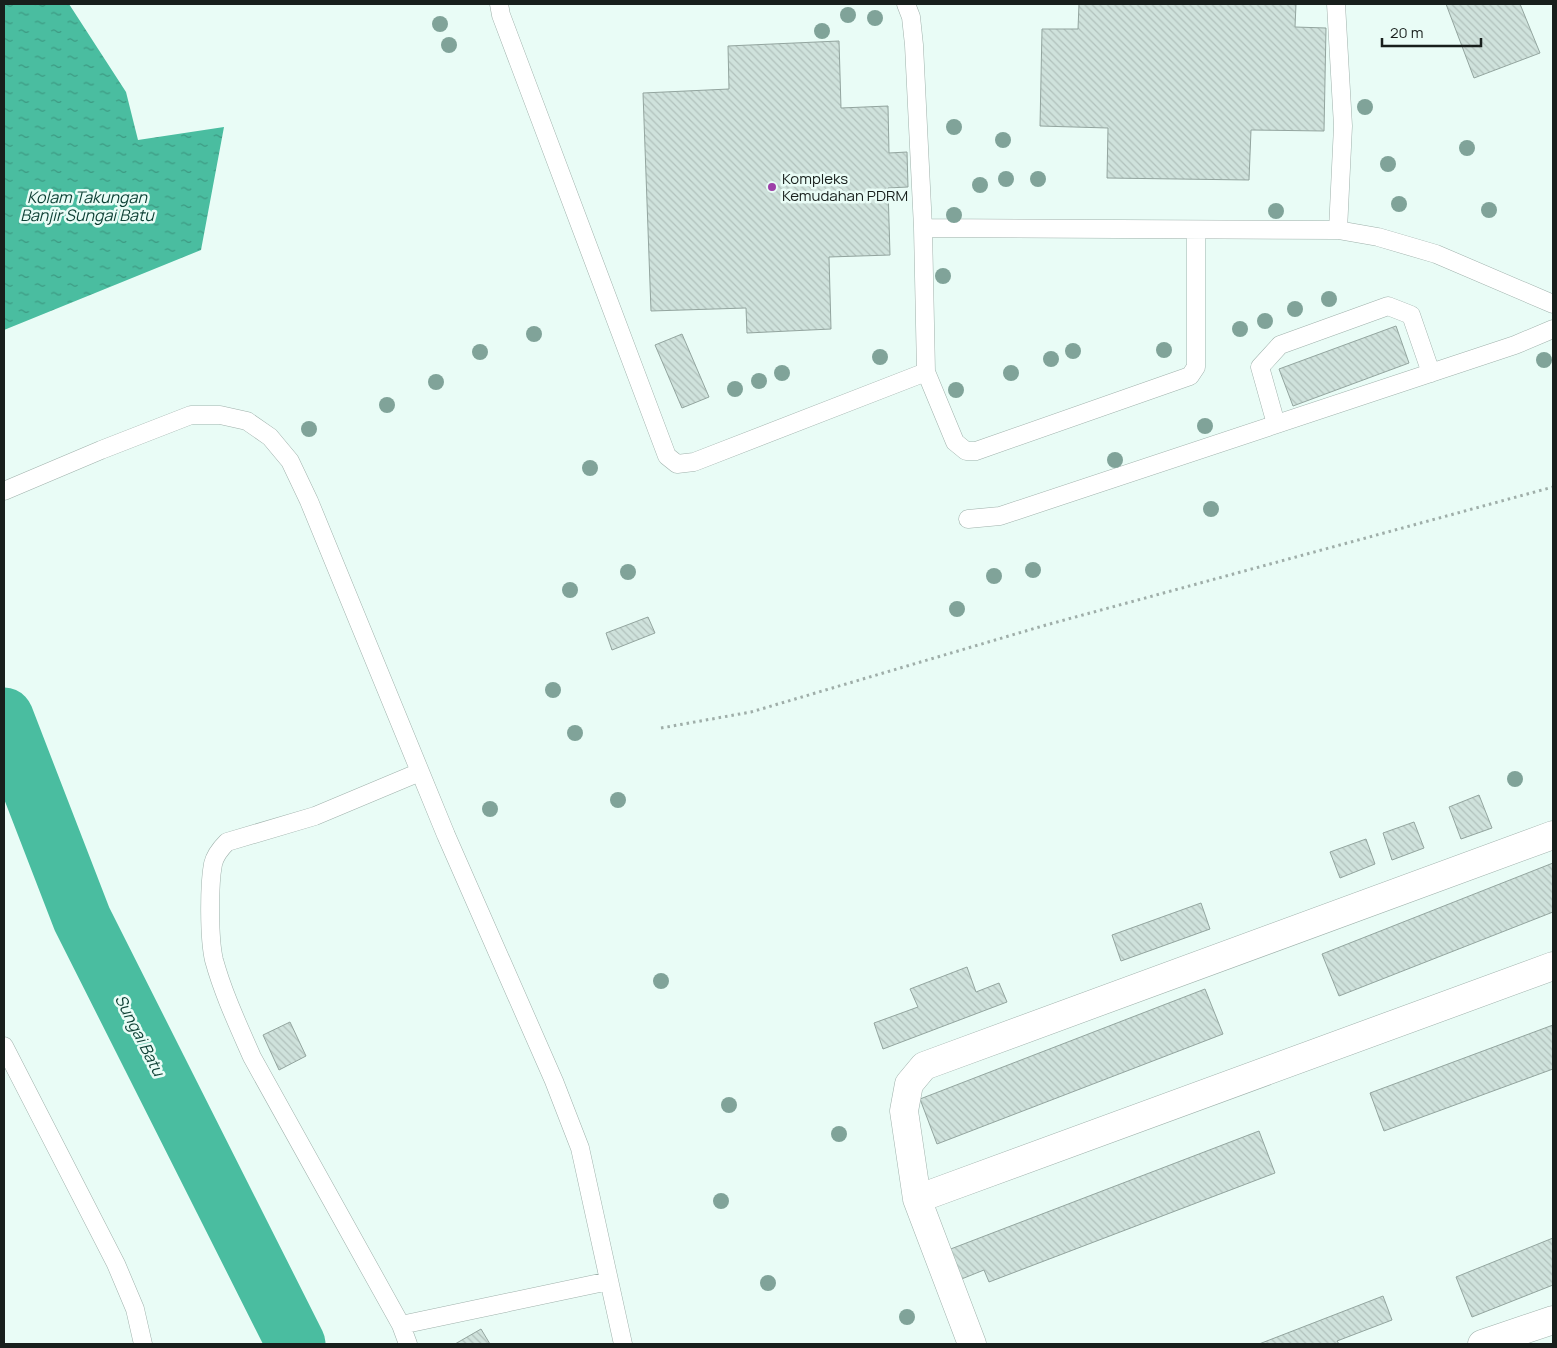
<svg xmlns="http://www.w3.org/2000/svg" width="1557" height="1348" font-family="Manrope,sans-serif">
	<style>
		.water { fill: url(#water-ripples) }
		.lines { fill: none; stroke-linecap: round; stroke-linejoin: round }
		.river { stroke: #4abda0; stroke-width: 59 }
		.building { fill: url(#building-back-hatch); stroke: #93a59f }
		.service-casing { stroke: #9fb1ab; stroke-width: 19 }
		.minor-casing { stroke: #9fb1ab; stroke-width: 29 }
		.path { stroke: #9faea9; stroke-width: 3; stroke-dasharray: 2.5 4; stroke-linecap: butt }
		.service { stroke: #fff; stroke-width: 18 }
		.minor { stroke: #fff; stroke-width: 28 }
		.tree { fill: #80a399 }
		.poi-dot { fill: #9d3fa8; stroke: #e9fcf6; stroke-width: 2 }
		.labels { text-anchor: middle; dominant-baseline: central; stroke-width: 5; stroke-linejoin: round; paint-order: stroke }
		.poi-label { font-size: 15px; fill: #181f1c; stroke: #e9fcf6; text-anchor: start }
		.water-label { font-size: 16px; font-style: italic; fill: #0a3e32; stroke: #e9fcf6 }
	</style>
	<defs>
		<pattern id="water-ripples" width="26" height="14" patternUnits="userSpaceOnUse" patternTransform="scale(1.25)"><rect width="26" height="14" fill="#4abda0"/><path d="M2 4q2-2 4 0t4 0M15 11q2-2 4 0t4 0" fill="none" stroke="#3d9982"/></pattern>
		<pattern id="building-back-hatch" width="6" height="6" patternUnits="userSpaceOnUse" patternTransform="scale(1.25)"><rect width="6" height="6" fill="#cfe2dc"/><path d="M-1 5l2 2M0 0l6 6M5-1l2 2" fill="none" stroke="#b1c1bc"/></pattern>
	</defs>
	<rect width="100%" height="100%" fill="#e9fcf6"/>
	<path class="water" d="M4 4H69L126 92 138 140 224 127 201 250 4 330Z"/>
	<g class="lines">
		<path class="river" d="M4 717 82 919 296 1344"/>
	</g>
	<path class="building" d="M1079 4H1296L1295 27 1326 28 1324 131 1251 130 1249 180 1107 178 1108 128 1040 126 1042 29H1078Z
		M1446 4H1520L1540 53 1474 78Z
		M839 41 841 108 888 106 889 153 907 152 908 187 888 188 890 255 829 257 831 329 747 333 746 308 651 311 643 93 729 89 728 46Z
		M1396 326 1409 363 1293 406 1279 369Z
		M682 334 709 397 682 408 655 345Z
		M648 617 655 633 612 650 606 633Z
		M1479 795 1492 828 1461 839 1449 807Z
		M1414 822 1424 848 1392 860 1383 833Z
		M1366 839 1375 864 1340 878 1330 852Z
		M1553 863V912L1339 996 1322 954Z
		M1201 903 1210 929 1121 961 1112 935Z
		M967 967 976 992 999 983 1007 1002 883 1049 874 1023 918 1007 910 989Z
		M1205 989 1223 1034 937 1144 920 1099Z
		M290 1022 306 1056 279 1070 263 1035Z
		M1553 1025V1069L1384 1131 1370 1093Z
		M1259 1131 1275 1173 989 1282 984 1270 959 1280 948 1250Z
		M1553 1238V1285L1472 1317 1456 1277Z
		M1383 1296 1392 1320 1337 1341 1339 1344H1259Z
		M481 1329 490 1344H455Z"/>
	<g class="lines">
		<g class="service-casing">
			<path id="service" d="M499 4 501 15 667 456 677 464 694 462 926 372
				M906 4 911 17 914 45 923 228 926 372 955 442 966 451H976L1190 376 1196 367V230
				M923 228 1338 230 1343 126 1336 4
				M1338 230 1378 237 1436 254 1553 304
				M1276 424 1260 367 1280 345 1388 306 1411 315 1431 373
				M4 491 101 450 191 415H220L247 421 270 437 290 461 309 501 446 835 554 1081 580 1148 623 1344
				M968 519 1000 516 1515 345 1553 329
				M4 1046 116 1264 135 1309 143 1344
				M401 1325 609 1281
				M408 1344 401 1325 252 1057C238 1025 223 993 214 960 209 939 209 885 213 864 215 855 220 849 227 842L315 816 420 772"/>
		</g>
		<g class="minor-casing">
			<path id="minor" d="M917 1199 1553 966
				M972 1344 917 1199 904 1111 909 1084 924 1066 1553 835
				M1482 1344 1553 1320"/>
		</g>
		<path class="path" d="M661 728 751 712 1046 625 1553 487"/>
		<use href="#service" class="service"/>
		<use href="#minor" class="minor"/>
	</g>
	<g class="tree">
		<circle cx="848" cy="15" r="8"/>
		<circle cx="875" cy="18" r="8"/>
		<circle cx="440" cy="24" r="8"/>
		<circle cx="822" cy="31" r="8"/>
		<circle cx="449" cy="45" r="8"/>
		<circle cx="1365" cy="107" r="8"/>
		<circle cx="954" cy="127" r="8"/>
		<circle cx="1003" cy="140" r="8"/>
		<circle cx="1467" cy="148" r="8"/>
		<circle cx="1388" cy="164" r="8"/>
		<circle cx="1006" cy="179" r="8"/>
		<circle cx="1038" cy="179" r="8"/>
		<circle cx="980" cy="185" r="8"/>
		<circle cx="1399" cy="204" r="8"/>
		<circle cx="1489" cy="210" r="8"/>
		<circle cx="1276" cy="211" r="8"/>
		<circle cx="954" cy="215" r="8"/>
		<circle cx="943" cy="276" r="8"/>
		<circle cx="1329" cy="299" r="8"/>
		<circle cx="1295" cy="309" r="8"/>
		<circle cx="1265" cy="321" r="8"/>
		<circle cx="1240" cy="329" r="8"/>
		<circle cx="534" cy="334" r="8"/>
		<circle cx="1164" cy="350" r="8"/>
		<circle cx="1073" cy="351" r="8"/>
		<circle cx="480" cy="352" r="8"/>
		<circle cx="880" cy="357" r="8"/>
		<circle cx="1051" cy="359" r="8"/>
		<circle cx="1544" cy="360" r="8"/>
		<circle cx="782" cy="373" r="8"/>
		<circle cx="1011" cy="373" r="8"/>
		<circle cx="759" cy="381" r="8"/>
		<circle cx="436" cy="382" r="8"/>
		<circle cx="735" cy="389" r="8"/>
		<circle cx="956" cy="390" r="8"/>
		<circle cx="387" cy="405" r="8"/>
		<circle cx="1205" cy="426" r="8"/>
		<circle cx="309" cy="429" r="8"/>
		<circle cx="1115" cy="460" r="8"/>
		<circle cx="590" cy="468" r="8"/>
		<circle cx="1211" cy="509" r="8"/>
		<circle cx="1033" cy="570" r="8"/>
		<circle cx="628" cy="572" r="8"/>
		<circle cx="994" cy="576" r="8"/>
		<circle cx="570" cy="590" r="8"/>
		<circle cx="957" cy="609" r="8"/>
		<circle cx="553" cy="690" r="8"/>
		<circle cx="575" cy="733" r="8"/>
		<circle cx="1515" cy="779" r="8"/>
		<circle cx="618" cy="800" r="8"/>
		<circle cx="490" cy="809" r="8"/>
		<circle cx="661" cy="981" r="8"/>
		<circle cx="729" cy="1105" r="8"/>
		<circle cx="839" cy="1134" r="8"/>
		<circle cx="721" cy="1201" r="8"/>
		<circle cx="768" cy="1283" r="8"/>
		<circle cx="907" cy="1317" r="8"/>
	</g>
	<circle class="poi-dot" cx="772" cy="187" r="5"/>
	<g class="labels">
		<g class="poi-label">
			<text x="782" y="178">Kompleks<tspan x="782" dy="17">Kemudahan PDRM</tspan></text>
		</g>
		<g class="water-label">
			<text x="87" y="197">Kolam Takungan<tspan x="87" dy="18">Banjir Sungai Batu</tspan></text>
			<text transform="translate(140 1035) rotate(63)">Sungai Batu</text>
		</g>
	</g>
	<rect width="1557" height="1348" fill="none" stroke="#181f1c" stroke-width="10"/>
	<path d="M1382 38v8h99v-8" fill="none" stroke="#181f1c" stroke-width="2.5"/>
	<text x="1390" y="38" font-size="15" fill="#181f1c" stroke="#e9fcf6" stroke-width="4" paint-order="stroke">20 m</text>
</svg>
